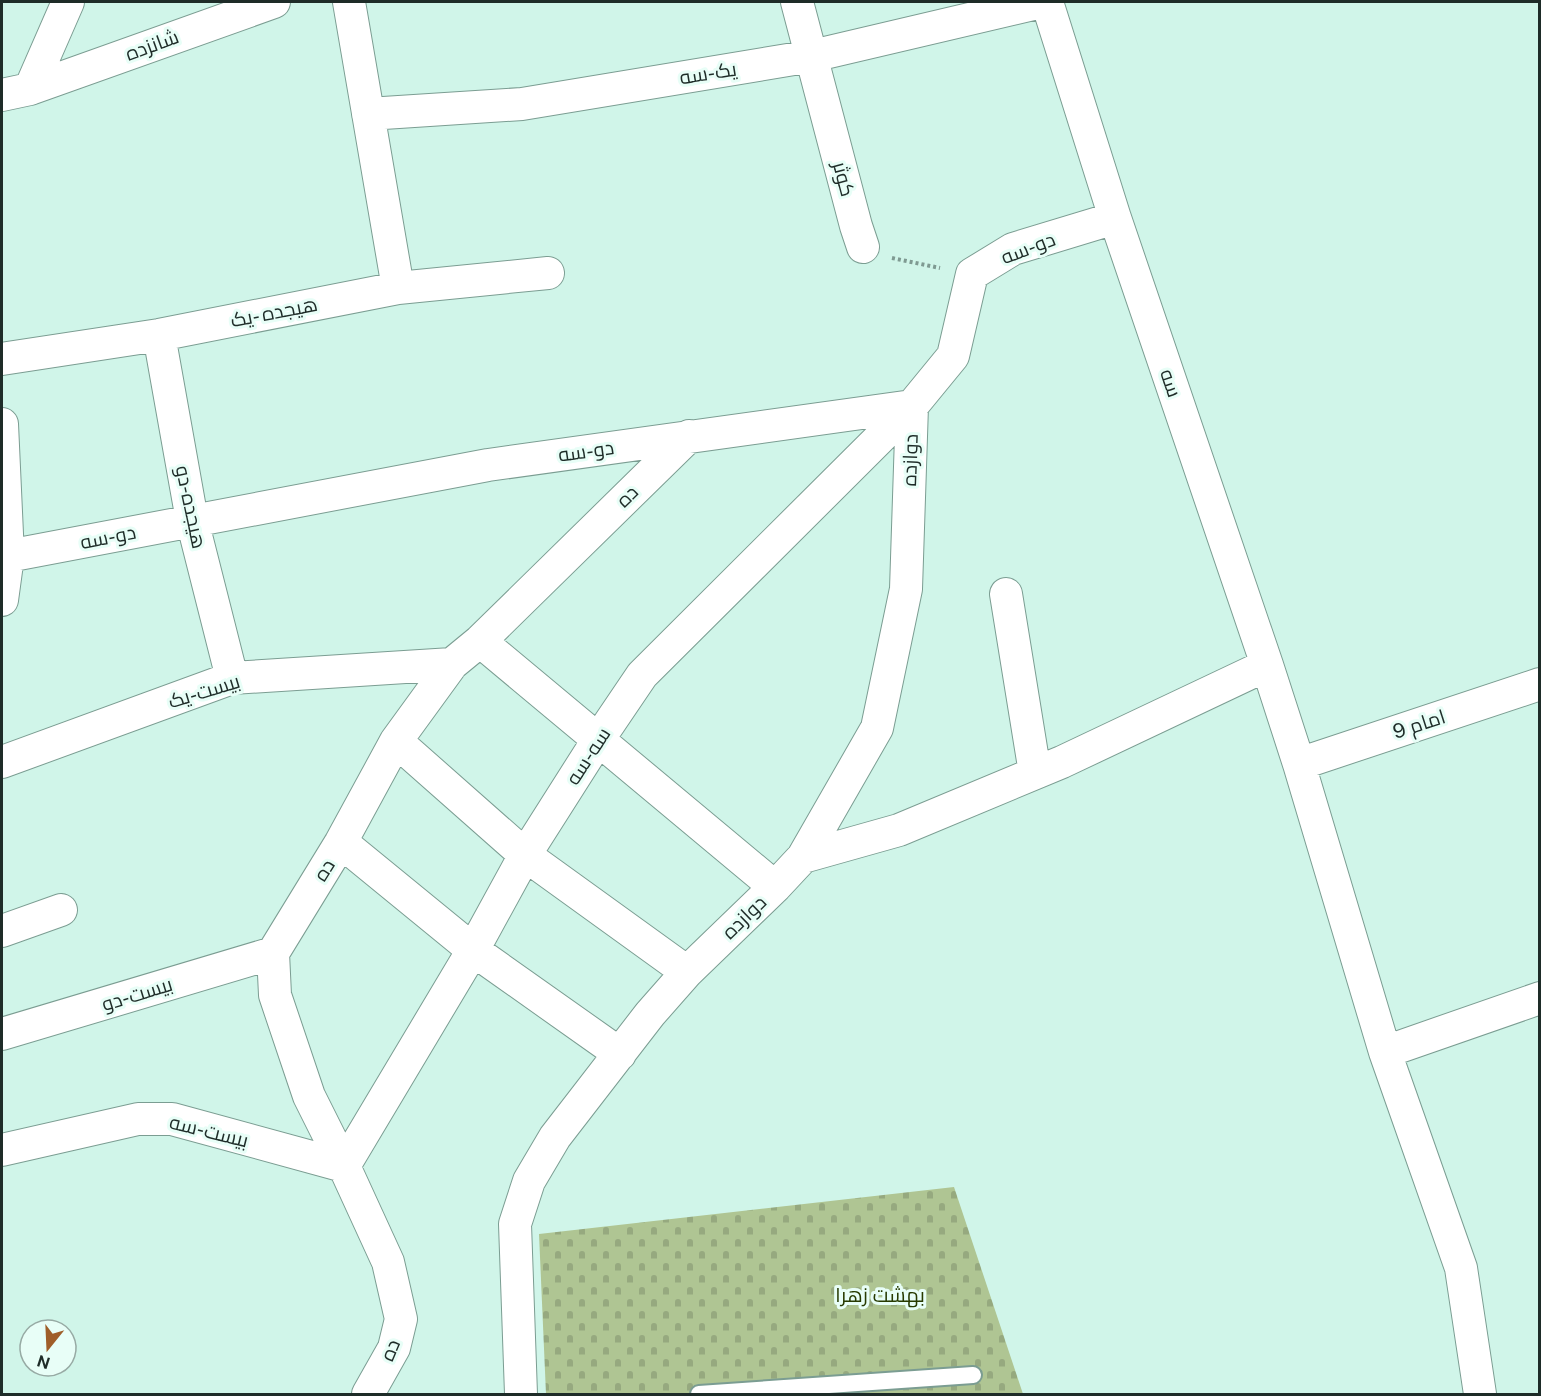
<svg xmlns="http://www.w3.org/2000/svg" width="1541" height="1396" font-family="'Public Sans',Cairo,sans-serif">
	<style>
		.cemetery { fill: url(#cemetery-stones) }
		.lines { fill: none; stroke-linecap: round; stroke-linejoin: round }
		.service-casing { stroke: #7b9d92; stroke-width: 20 }
		.minor-casing { stroke: #7b9d92; stroke-width: 34 }
		.path { stroke: #7f9a92; stroke-width: 4; stroke-dasharray: 3 3; stroke-linecap: butt }
		.service { stroke: #fff; stroke-width: 16 }
		.minor { stroke: #fff; stroke-width: 32 }
		.labels { text-anchor: middle; dominant-baseline: central; stroke-width: 6; stroke-linejoin: round; paint-order: stroke }
		.street-label { font-size: 20px; fill: #1e2c28; stroke: #e8fef7 }
		.park-label { font-size: 20px; fill: #273a00; stroke: #e8fef7 }
	</style>
	<defs>
		<pattern id="cemetery-stones" width="16" height="16" patternUnits="userSpaceOnUse" patternTransform="scale(1.5)"><rect width="16" height="16" fill="#afc593"/><path d="M2 7V4a2 2 0 0 1 4 0v3zM10 15v-3a2 2 0 0 1 4 0v3z" fill="#96a97f"/></pattern>
	</defs>
	<rect width="100%" height="100%" fill="#d0f5e9"/>
	<path class="cemetery" d="M954 1187 1023 1394H546L539 1234Z"/>
	<g class="lines">
		<g class="service-casing">
			<path id="service" d="M699 1394 973 1375"/>
		</g>
		<g class="minor-casing">
			<path id="minor" d="M349 2 398 288
				M797 2 856 226 863 247
				M1047 2 1115 218 1267 665 1299 764 1385 1052 1461 1268 1480 1394
				M30 89 274 2
				M2 95 30 89 68 2
				M368 114 522 104 812 56 1042 2
				M159 335 192 520 232 678
				M2 359 159 335 398 288 548 273
				M2 424 8 556
				M1006 594 1035 773
				M2 600 8 556 488 465 912 406 953 356 972 274 1013 249 1115 218
				M480 641 775 887
				M396 741 525 855 687 972
				M2 762 232 678 452 664
				M1299 764 1540 684
				M341 842 473 950 620 1054
				M803 857 899 830 1062 762 1267 665
				M2 931 61 910
				M2 1034 273 953
				M1385 1052 1540 998
				M2 1150 138 1119H172L344 1166 473 950 525 855 598 740 642 675 912 406
				M368 1394 394 1348 401 1319 388 1262 344 1166 309 1096 275 995 273 953 341 842 396 741 452 664 480 641 689 436
				M521 1394 515 1224 529 1181 555 1137 650 1014 687 972 775 887 803 857 877 728 906 589 912 406"/>
		</g>
		<path class="path" d="M892 258 940 268"/>
		<use href="#service" class="service"/>
		<use href="#minor" class="minor"/>
	</g>
	<g class="labels">
		<g class="street-label">
			<text transform="translate(152 45) rotate(-20)">شانزده</text>
			<text transform="translate(708 73) rotate(-9)">یک-سه</text>
			<text transform="translate(844 179) rotate(75)">کوثر</text>
			<text transform="translate(1028 248) rotate(-21)">دو-سه</text>
			<text transform="translate(274 312) rotate(-11)">هیجده -یک</text>
			<text transform="translate(1171 383) rotate(71)">سه</text>
			<text transform="translate(586 451) rotate(-8)">دو-سه</text>
			<text transform="translate(910 460) rotate(-88)">دوازده</text>
			<text transform="translate(627 496) rotate(-44)">ده</text>
			<text transform="translate(191 507) rotate(78)">هیجده-دو</text>
			<text transform="translate(108 537) rotate(-11)">دو-سه</text>
			<text transform="translate(204 691) rotate(-17)">بیست-یک</text>
			<text transform="translate(1419 724) rotate(-18)">امام 9</text>
			<text transform="translate(588 756) rotate(-57)">سه-سه</text>
			<text transform="translate(324 870) rotate(-58)">ده</text>
			<text transform="translate(744 917) rotate(-44)">دوازده</text>
			<text transform="translate(137 994) rotate(-17)">بیست-دو</text>
			<text transform="translate(209 1131) rotate(14)">بیست-سه</text>
			<text transform="translate(390 1350) rotate(-67)">ده</text>
		</g>
		<g class="park-label">
			<text x="880" y="1295">بهشت زهرا</text>
		</g>
	</g>
	<rect width="1541" height="1396" fill="none" stroke="#1e2c28" stroke-width="6"/>
	<g transform="translate(48 1348) rotate(198)"><circle r="28" fill="#e8fef7" stroke="#97aaa4" stroke-width="1.5"/>
	<path d="M0-4.5L10 22L0 15L-10 22Z" fill="#9f5e29"/>
	<text y="-9" font-size="16" font-weight="bold" text-anchor="middle" fill="#1e2c28">N</text>
	</g>
</svg>
